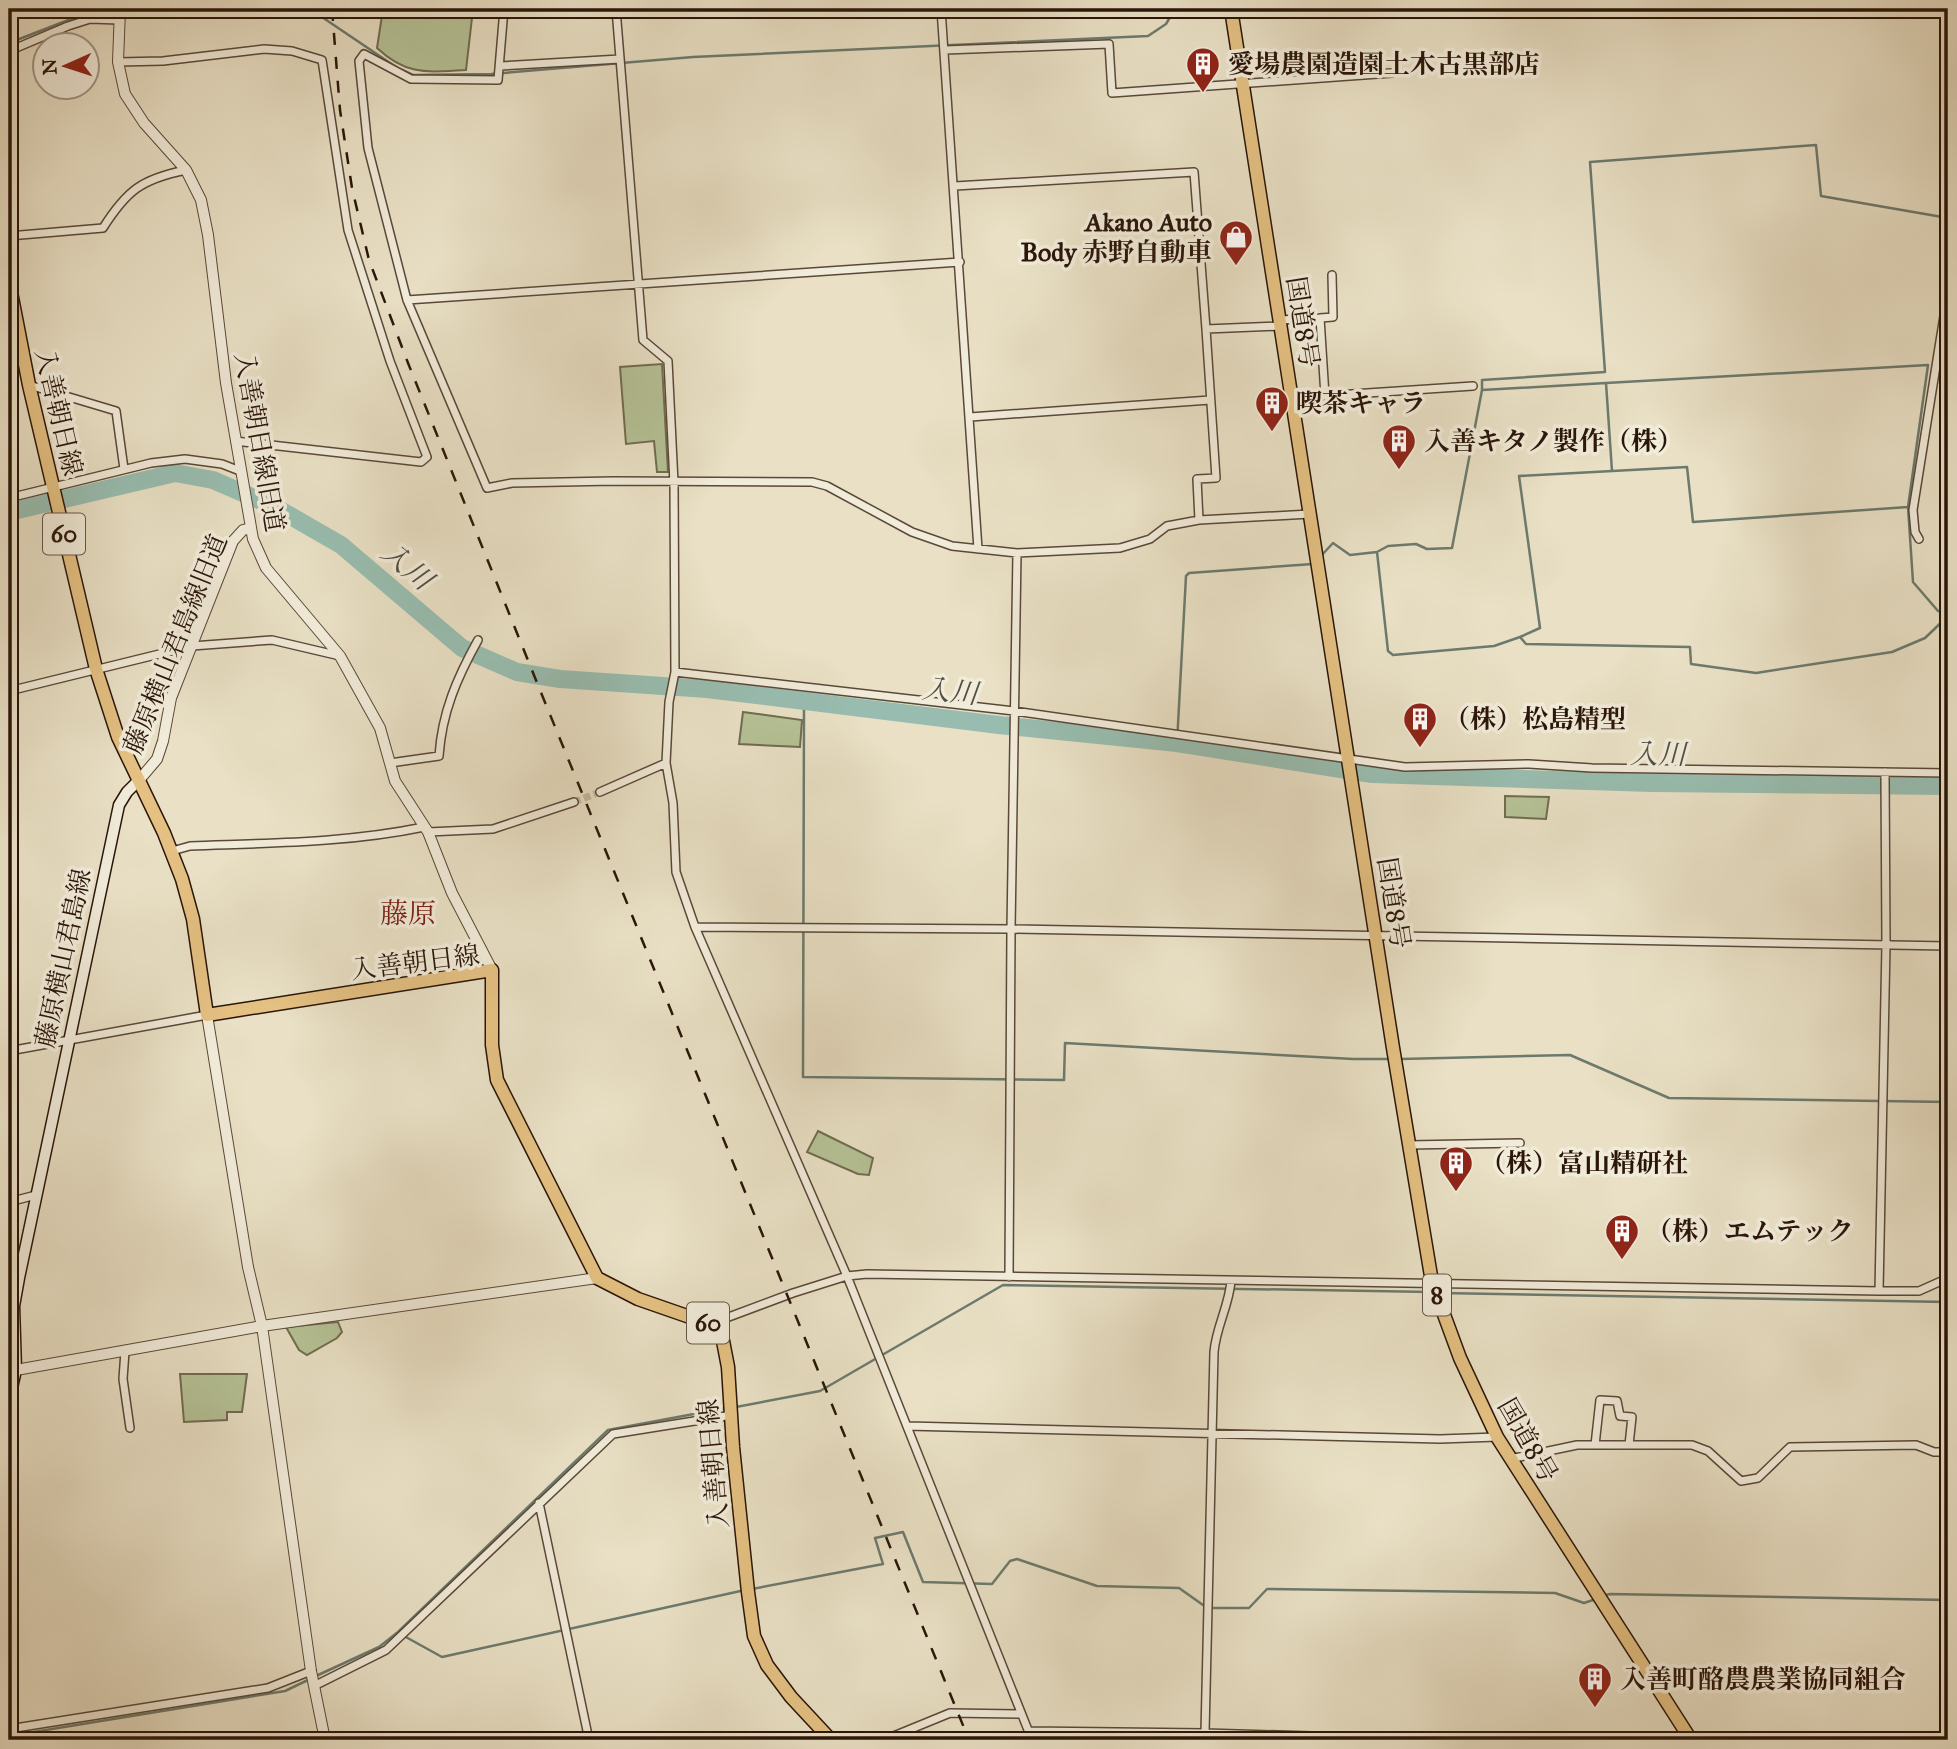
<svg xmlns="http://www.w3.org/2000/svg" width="1957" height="1749" font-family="'IM FELL Great Primer','Noto Serif JP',serif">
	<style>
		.green { fill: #b5c296; stroke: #706c50; stroke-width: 2 }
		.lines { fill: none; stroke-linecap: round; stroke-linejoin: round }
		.stream { stroke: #6c7a6d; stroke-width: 2.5 }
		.river { stroke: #98bdb0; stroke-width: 18 }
		.minor-tunnel { stroke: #c3b79f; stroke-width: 7; stroke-dasharray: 7 3.5; stroke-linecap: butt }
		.minor-casing { stroke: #5a4838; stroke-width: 10 }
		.tertiary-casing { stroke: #5a4838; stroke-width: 12 }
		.secondary-casing { stroke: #2a1509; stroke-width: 13 }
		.primary-casing { stroke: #2a1509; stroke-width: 15 }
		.trunk-casing { stroke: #2a1509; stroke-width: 15 }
		.minor { stroke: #f1ebd9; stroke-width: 7 }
		.tertiary { stroke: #f1ebd9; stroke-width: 10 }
		.secondary { stroke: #f1ebd9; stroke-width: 10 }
		.primary { stroke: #e4c082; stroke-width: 12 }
		.trunk { stroke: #e4c082; stroke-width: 12 }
		.rail { stroke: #2a1509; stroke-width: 2.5; stroke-dasharray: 12 12; stroke-linecap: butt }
		.labels { text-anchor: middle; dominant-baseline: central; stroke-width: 7; stroke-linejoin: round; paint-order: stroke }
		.shield { fill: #f1ebd9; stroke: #665547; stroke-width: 2 }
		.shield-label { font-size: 24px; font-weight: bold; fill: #2a1509 }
		.poi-label { font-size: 26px; font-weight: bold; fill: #2a1509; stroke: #f1ebd9; text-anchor: start }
		.street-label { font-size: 26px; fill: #2a1509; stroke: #f1ebd9 }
		.water-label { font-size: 28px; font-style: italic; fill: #505043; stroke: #f1ebd9 }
		.neighbourhood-label { font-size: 28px; fill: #7a1f14; stroke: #f1ebd9 }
	</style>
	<rect width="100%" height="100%" fill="#e9e0c5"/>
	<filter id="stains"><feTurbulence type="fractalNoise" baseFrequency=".00286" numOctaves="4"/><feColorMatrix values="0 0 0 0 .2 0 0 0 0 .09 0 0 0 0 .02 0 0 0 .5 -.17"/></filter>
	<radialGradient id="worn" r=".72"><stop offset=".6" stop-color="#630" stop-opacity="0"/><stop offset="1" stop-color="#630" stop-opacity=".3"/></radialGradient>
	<path class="green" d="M383 9H473L466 70C427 72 407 76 377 48Z
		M662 364 668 472H657L654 441 626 444 620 367Z
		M743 712 802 720 800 747 739 744Z
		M1505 796 1549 797 1546 819 1505 817Z
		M818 1131 873 1158 869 1175 858 1174 807 1152Z
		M338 1322 342 1332 337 1338 307 1355 299 1350 286 1327Z
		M180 1374H247L242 1412H227V1420L184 1422Z"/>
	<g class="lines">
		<path class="stream" d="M310 9 396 67
			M124 12 169 9
			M9 43 84 14 117 13
			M402 70 413 75 491 74 693 57 1148 36 1166 24 1175 9
			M1606 383 1928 365 1908 507 1913 582 1938 611 1948 613
			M1482 390 1606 383 1612 471
			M1377 552 1388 651 1393 655 1494 646 1520 637 1526 644 1690 647 1691 664 1756 673 1892 652 1925 638 1948 616
			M1320 557 1333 543 1350 555 1377 552 1388 546 1416 544 1427 549 1452 548 1482 390V380L1605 372 1590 162 1816 145 1821 196 1948 218
			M1520 637 1540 628 1519 476 1687 467 1693 522 1908 507
			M804 702 803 1077 1064 1080 1065 1043 1353 1059H1391
			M1177 743 1186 576 1189 573 1313 564
			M1401 1059 1570 1055 1669 1098 1948 1102
			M1441 1293 1948 1302
			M736 1407 820 1391 1003 1285 1431 1292
			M752 1589 883 1564 875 1538 903 1532 923 1582 992 1584 1010 1561 1017 1559 1097 1586 1179 1588 1203 1605 1213 1608H1249L1267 1589 1555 1593 1584 1603 1596 1599
			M1602 1596 1610 1594 1948 1600
			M404 1636 442 1657 745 1590
			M316 1676 379 1647 398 1632 608 1430 726 1408
			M9 1736 285 1691 310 1679"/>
		<path class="river" d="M9 512 175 473 213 480 275 507 341 545 462 648 517 672 560 679 707 689 999 725 1177 743 1372 774 1652 783 1948 786"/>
		<path class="minor-tunnel" d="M574 802 600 792"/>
		<g class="minor-casing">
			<path id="minor" d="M504 9 498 80 411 79 364 54 359 61 368 148 407 300 487 488 512 483 613 481 812 482 827 486 912 532 952 546 1017 553 1120 548 1150 539 1167 526 1199 520 1310 514
				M616 9 643 340 668 361 674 483 675 672 669 702 666 763 673 803 676 872 695 927 847 1276 1032 1740
				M941 9 978 549
				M945 50 1109 44 1112 93 1392 73
				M9 51 68 26 90 19 119 20
				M118 62 163 61 264 49 292 51 322 60 348 230 390 361 427 457 421 462 235 441
				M500 66 620 59
				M955 186 1194 172 1206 329
				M9 236 103 228C127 190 142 179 186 170
				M407 300 960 262
				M1320 318 1333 317 1332 275
				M1280 320 1320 318 1325 396
				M29 385 116 411 124 469
				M1292 398 1473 386
				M970 417 1210 400
				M9 498 151 463 185 459 222 464 240 471
				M1199 520 1197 479 1216 478 1206 329 1281 326
				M1919 539 1915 532 1913 510 1948 291
				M675 672 1014 711 1405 767 1529 764 1592 768 1948 773
				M9 691 192 646 272 640 340 656
				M390 763 439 756C442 712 457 678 478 640
				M600 792 666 763
				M428 832 493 829 574 802
				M172 851 190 846C269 843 347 843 424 827
				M695 927 1011 929 1948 946
				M9 1051 207 1015
				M1409 1145 1520 1143
				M9 1202 36 1195
				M1009 1277 1011 929 1017 553
				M1879 1291 1886 945 1885 772
				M710 1324 793 1293 847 1276 867 1274 1879 1291H1919L1948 1278
				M125 1351 123 1379 130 1428
				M907 1426 1440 1439 1497 1437
				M1595 1445 1600 1400 1617 1401 1620 1416 1632 1417 1629 1445
				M1510 1459 1577 1445H1692L1708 1451 1741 1481 1758 1478 1790 1447 1916 1445 1934 1452H1948
				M539 1503 589 1740
				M314 1686 386 1650 613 1434 732 1415
				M9 1729 268 1688 311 1671
				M1028 1731 1205 1733 1448 1740
				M1205 1733 1214 1352C1216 1327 1229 1306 1231 1281
				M780 1740H804
				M884 1740 950 1713 1021 1714"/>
		</g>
		<g class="tertiary-casing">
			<path id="tertiary" d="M120 9 118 62 125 94 144 123 186 170 201 200 208 235 226 383 253 539 266 568 340 656 380 728 395 781 428 832 452 893 492 970
				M140 779 157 759 163 741 171 698 233 541 243 530 251 528
				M207 1015 248 1267 262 1326 311 1671 325 1740
				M16 1370 262 1326 597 1278"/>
		</g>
		<g class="secondary-casing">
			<path id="secondary" d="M9 1401 16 1370 14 1306 19 1278 119 805 127 792 140 779"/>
		</g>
		<g class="primary-casing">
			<path id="primary" d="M9 282 29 385 96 669 118 737 164 833 182 879 193 919 207 1015 492 970V1045L497 1080 597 1278 638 1299 710 1324 718 1330 723 1341 728 1367 733 1447 748 1592 754 1636 767 1665 791 1697 831 1740"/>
		</g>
		<g class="trunk-casing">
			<path id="trunk" d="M1231 9 1393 1048 1432 1282 1460 1358 1497 1437 1691 1740"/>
		</g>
		<use href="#minor" class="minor"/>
		<use href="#tertiary" class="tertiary"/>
		<use href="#secondary" class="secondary"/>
		<use href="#primary" class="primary"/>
		<use href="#trunk" class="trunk"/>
		<path class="rail" d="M332 9 340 110 352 188 369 260 408 363 542 695 969 1740"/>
	</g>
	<defs>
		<g id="building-pin" transform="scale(1.75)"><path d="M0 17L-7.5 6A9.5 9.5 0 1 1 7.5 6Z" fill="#8f2418" stroke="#f1ebd9"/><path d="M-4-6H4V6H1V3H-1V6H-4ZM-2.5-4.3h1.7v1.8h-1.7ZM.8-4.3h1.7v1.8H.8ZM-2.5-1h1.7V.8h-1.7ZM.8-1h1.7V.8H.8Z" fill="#fff"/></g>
		<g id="shop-pin" transform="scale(1.75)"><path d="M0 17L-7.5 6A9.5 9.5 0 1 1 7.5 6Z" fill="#8f2418" stroke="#f1ebd9"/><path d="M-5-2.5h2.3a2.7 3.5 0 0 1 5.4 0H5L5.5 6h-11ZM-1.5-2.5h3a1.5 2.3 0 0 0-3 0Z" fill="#fff"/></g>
	</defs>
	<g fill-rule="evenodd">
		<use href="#building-pin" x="1203" y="64"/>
		<use href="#shop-pin" x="1236" y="237"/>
		<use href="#building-pin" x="1272" y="403"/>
		<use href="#building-pin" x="1399" y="441"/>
		<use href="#building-pin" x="1420" y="719"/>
		<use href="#building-pin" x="1456" y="1163"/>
		<use href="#building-pin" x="1622" y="1231"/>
		<use href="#building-pin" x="1595" y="1679"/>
	</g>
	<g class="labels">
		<g class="shield">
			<rect x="43" y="513.5" width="42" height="41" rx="5"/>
			<rect x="1423" y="1274.5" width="28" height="41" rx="5"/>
			<rect x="687" y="1302.5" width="42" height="41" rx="5"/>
		</g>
		<g class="shield-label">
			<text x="64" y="534">60</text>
			<text x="1437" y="1295">8</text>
			<text x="708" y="1323">60</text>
		</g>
		<g class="poi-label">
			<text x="1228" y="64">愛場農園造園土木古黒部店</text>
			<text x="1212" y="222" text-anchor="end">Akano Auto<tspan x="1212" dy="30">Body 赤野自動車</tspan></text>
			<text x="1296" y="403">喫茶キャラ</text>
			<text x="1424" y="441">入善キタノ製作（株）</text>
			<text x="1444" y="719">（株）松島精型</text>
			<text x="1480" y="1163">（株）富山精研社</text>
			<text x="1646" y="1231">（株）エムテック</text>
			<text x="1620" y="1679">入善町酪農農業協同組合</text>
		</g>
		<g class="street-label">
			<text transform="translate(1303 322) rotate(81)">国道8号</text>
			<text transform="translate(59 412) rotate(77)">入善朝日線</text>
			<text transform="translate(260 442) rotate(80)">入善朝日線旧道</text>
			<text transform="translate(175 644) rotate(-68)">藤原横山君島線旧道</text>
			<text transform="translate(1394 903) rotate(81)">国道8号</text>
			<text transform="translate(63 958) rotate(-78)">藤原横山君島線</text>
			<text transform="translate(415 962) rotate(-7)">入善朝日線</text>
			<text transform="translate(1528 1440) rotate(60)">国道8号</text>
			<text transform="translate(713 1464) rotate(-95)">入善朝日線</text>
		</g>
		<g class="water-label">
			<text transform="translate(407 566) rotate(40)">入川</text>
			<text transform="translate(950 691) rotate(6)">入川</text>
			<text transform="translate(1658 754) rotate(1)">入川</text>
		</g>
		<g class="neighbourhood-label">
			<text x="408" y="913">藤原</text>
		</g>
	</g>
	<rect width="1957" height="1749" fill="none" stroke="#e9e0c5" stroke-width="35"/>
	<rect x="10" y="10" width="1936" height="1728" fill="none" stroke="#2a1509" stroke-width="3.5"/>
	<rect x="18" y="18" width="1922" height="1714" fill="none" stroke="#2a1509" stroke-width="2"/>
	<g transform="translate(66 66) rotate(267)"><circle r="33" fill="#f1ebd9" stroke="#a19586" stroke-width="2"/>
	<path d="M0-5L12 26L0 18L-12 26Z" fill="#8f2418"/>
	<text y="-10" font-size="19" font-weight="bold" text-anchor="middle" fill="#2a1509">N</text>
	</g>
	<rect width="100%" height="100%" filter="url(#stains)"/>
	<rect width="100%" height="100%" fill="url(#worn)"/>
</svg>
